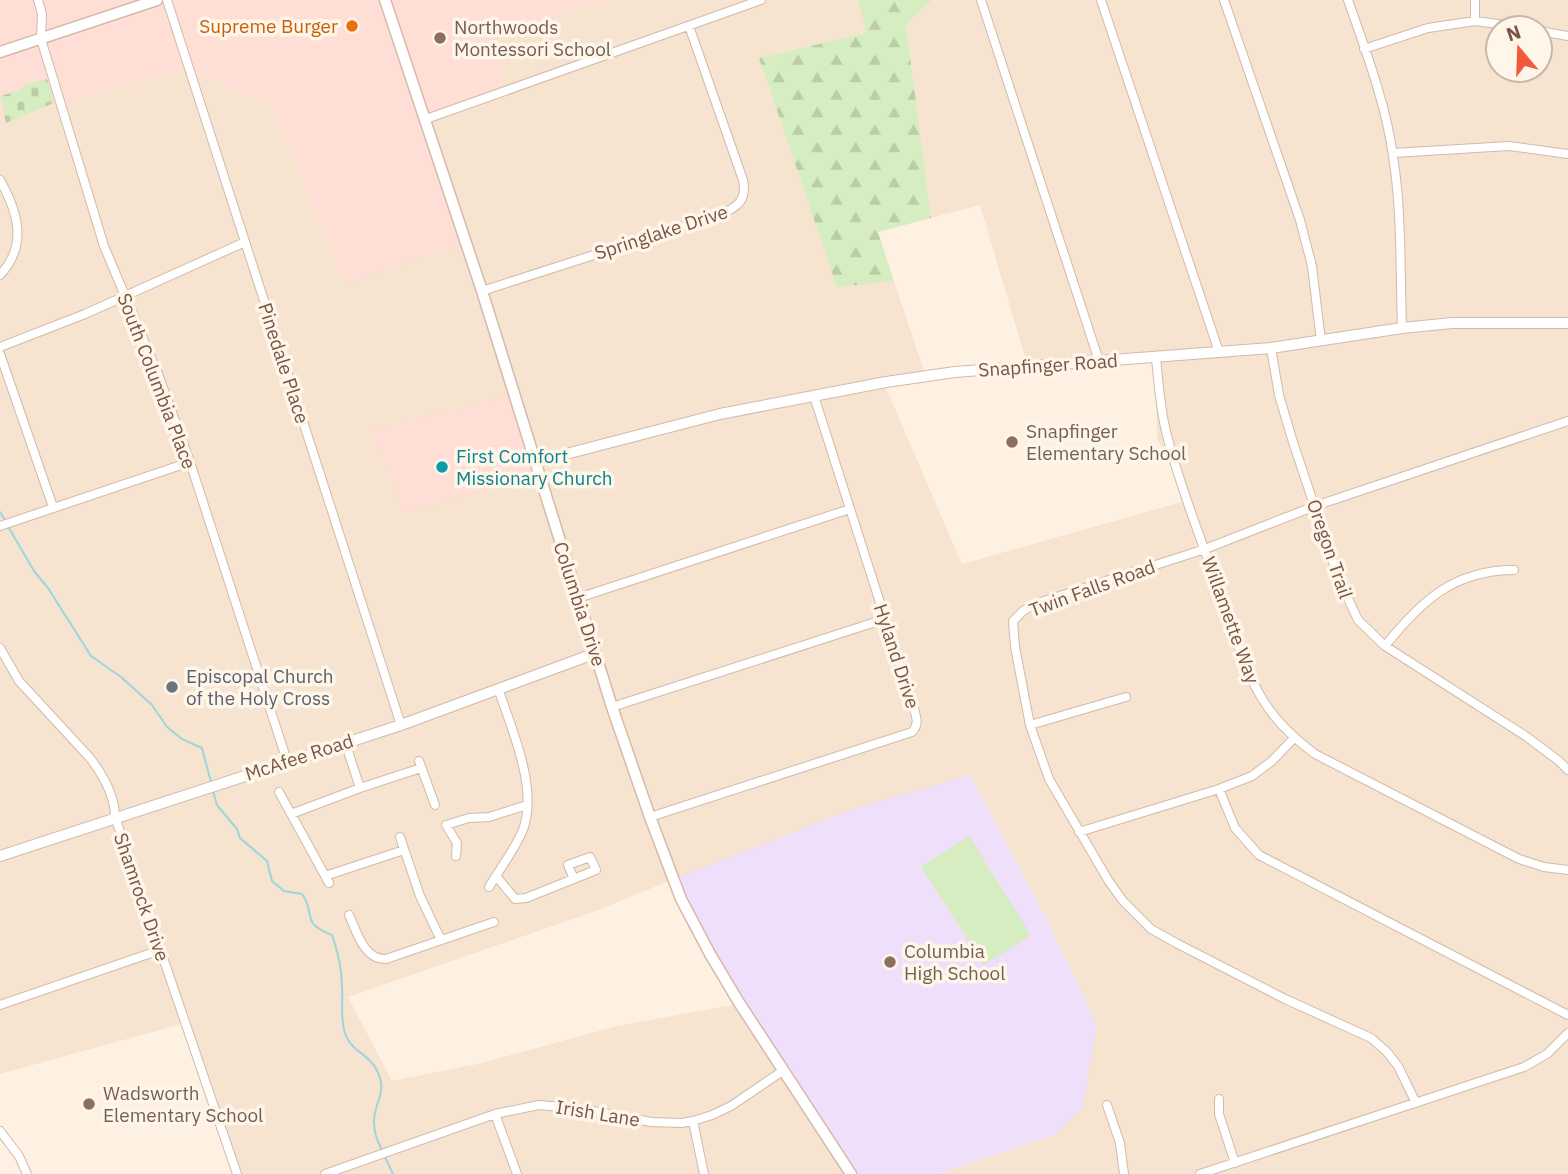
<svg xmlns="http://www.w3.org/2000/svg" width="1568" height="1174" font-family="'IBM Plex Sans',sans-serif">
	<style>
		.residential { fill: #f6e3d0; fill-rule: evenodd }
		.commercial { fill: #ffdfd5 }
		.education { fill: #efdffa }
		.forest { fill: url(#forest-firs) }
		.cemetery { fill: url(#cemetery-stones) }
		.pitch { fill: #d5edc0 }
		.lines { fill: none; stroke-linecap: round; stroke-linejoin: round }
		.stream { stroke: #9bd6dc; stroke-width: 2 }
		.minor-casing { stroke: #d2baaa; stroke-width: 10 }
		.tertiary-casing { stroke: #d2baaa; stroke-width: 12 }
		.secondary-casing { stroke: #d6b9a8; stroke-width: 13 }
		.minor { stroke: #fff; stroke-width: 8 }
		.tertiary { stroke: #fff; stroke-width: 10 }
		.secondary { stroke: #fff; stroke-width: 10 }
		.food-dot { fill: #e8710a; stroke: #fff6ea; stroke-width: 2.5 }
		.education-dot { fill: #8d6e63; stroke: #fff6ea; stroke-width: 2.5 }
		.culture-dot { fill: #0f9aa8; stroke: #fff6ea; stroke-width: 2.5 }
		.worship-dot { fill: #6b7280; stroke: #fff6ea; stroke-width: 2.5 }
		.labels { text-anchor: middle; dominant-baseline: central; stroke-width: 7; stroke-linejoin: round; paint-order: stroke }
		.food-label { font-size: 19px; fill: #c56008; stroke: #fff6ea; text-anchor: end }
		.education-label { font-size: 19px; fill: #785e54; stroke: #fff6ea; text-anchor: start }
		.street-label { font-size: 19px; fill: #785546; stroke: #fff6ea }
		.culture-label { font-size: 19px; fill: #0d838f; stroke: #fff6ea; text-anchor: start }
		.worship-label { font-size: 19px; fill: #5b616d; stroke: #fff6ea; text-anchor: start }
	</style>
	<defs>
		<pattern id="forest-firs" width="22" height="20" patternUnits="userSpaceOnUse" patternTransform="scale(1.75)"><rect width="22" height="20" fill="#d5edc0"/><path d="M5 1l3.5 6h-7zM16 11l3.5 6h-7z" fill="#bacda6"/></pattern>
		<pattern id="cemetery-stones" width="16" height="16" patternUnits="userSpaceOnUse" patternTransform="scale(1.75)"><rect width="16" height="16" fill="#d5edc0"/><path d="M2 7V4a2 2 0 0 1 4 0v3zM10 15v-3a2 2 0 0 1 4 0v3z" fill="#bacda6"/></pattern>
	</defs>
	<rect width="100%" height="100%" fill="#fef1e2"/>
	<path class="residential" d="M609 0H858L868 33 759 58 837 286 894 281 926 377 885 386 962 564 1189 500 1157 438 1155 361 1028 367 980 205 931 218 906 23 932 0H1568V1174H938L1056 1134 1097 1026 1045 916 970 775 674 879 593 912 348 997 392 1081 478 1064 617 1026 732 1005 849 1174H236L185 1023 0 1074V123L183 68 271 104 346 283 428 121 494 32ZM1498 28H1540V70H1498Z"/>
	<path class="commercial" d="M0 0H609L494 32 507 94 428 122 470 241 346 284 271 104 183 68 0 123Z
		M514 395 539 476 404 512 372 430Z"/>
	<path class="education" d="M970 775 1045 916 1097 1025 1083 1106 1056 1134 938 1174H846L732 1005 674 879 853 809Z"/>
	<path class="forest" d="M858 0H932L906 24 931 218 878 232 894 281 837 287 759 58 867 33Z"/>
	<path class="cemetery" d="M47 79 54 103 6 123 0 96 22 90 24 84Z"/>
	<path class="pitch" d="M969 836 1031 935 984 965 921 867Z"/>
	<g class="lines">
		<path class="stream" d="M0 512 5 520
			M9 528 34 571 48 588 91 656 121 677 152 705 167 727 182 739 202 748 211 782
			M213 791 217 805 237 829 240 838 267 861 272 881 284 891 302 894C317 915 299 922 332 935 338 952 342 969 342 988 343 1003 340 1021 346 1036 355 1056 375 1054 381 1082 383 1094 377 1102 375 1113 372 1126 376 1139 382 1150
			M384 1155 393 1174"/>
		<g class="minor-casing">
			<path id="minor" d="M38 0 42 14 41 39 104 246 158 374 190 462 287 761
				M167 0 401 725
				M981 0 1099 361
				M1101 0 1219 352
				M1224 0 1300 220 1312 266 1321 341
				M1348 0C1365 49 1386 104 1393 156 1402 212 1400 271 1402 328
				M1475 21V0
				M1540 31 1568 36
				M1364 49 1428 28 1475 21 1527 28
				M426 119 761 0
				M1393 153 1509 146 1568 154
				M0 180C18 212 28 245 0 275
				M482 291 721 214C738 207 747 200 743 180L689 26
				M0 347 85 314 245 242
				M1271 348 1279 395 1292 439 1338 577 1358 620 1385 646 1527 737 1559 761 1568 770
				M0 354 53 507
				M1156 359C1159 387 1161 416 1169 443 1183 496 1205 549 1223 601 1235 634 1244 670 1263 700 1276 722 1295 739 1315 754L1519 859 1544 867 1568 870
				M0 526 190 462
				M578 598 850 509
				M1385 646C1421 601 1454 570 1514 570
				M0 648 19 681 90 758C103 775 115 795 115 817L237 1174
				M612 707 885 619
				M1030 725 1126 697
				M345 742 360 788
				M419 761 435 805
				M1219 789 1235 828 1259 855 1568 1015
				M279 792 329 883
				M291 814 360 788 421 768
				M650 817 912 732C920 724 916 716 913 706L814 396
				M1079 832 1219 789 1252 776 1272 761 1294 738
				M400 837 420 896 441 940
				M456 856 457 843 446 825 469 818 489 817 527 805
				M325 876 404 850
				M496 876 515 899 526 898 596 870 590 857 568 865 574 879
				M489 887C500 868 517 847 524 827 537 786 512 730 499 691
				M349 915C357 932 364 960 386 959L494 922
				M0 1005 160 950
				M1219 1099V1114L1235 1163
				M1416 1103 1398 1066 1387 1052 1371 1038 1285 999 1176 943 1151 929 1123 901 1108 880 1049 779 1030 725 1015 647 1013 621 1023 611 1035 604 1205 549 1315 506 1568 421
				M1107 1105 1120 1143 1124 1174
				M495 1114 517 1174
				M693 1121 704 1174
				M0 1131 19 1156 27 1174
				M325 1174 495 1114 539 1105 583 1109 651 1122 681 1123 693 1121 712 1115 731 1106 784 1070
				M1200 1174 1524 1067 1547 1054 1568 1033"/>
		</g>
		<g class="tertiary-casing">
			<path id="tertiary" d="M535 462 720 414 886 382 955 372 1271 348 1402 328 1452 323H1568
				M0 856 401 725 596 653"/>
		</g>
		<g class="secondary-casing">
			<path id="secondary" d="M385 0 482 291 612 707 650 817 681 899 710 954 738 1001 851 1174
				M0 52 157 0"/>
		</g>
		<use href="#minor" class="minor"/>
		<use href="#tertiary" class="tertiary"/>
		<use href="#secondary" class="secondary"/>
	</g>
	<circle class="food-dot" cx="352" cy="26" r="7"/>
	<g class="education-dot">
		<circle cx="440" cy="38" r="7"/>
		<circle cx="1012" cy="442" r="7"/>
		<circle cx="890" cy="962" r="7"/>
		<circle cx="89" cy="1104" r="7"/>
	</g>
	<circle class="culture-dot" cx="442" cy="467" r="7"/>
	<circle class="worship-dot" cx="172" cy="687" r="7"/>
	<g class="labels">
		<g class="food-label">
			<text x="338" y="26">Supreme Burger</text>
		</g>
		<g class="education-label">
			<text x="454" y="27">Northwoods<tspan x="454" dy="22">Montessori School</tspan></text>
			<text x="1026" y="431">Snapfinger<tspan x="1026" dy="22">Elementary School</tspan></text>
			<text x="904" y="951">Columbia<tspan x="904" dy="22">High School</tspan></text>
			<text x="103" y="1093">Wadsworth<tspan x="103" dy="22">Elementary School</tspan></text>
		</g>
		<g class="street-label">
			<text transform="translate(661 232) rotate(-18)">Springlake Drive</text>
			<text transform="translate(284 363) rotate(72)">Pinedale Place</text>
			<text transform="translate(1048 365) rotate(-4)">Snapfinger Road</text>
			<text transform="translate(157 381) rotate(69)">South Columbia Place</text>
			<text transform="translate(1330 549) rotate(71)">Oregon Trail</text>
			<text transform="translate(1092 588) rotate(-20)">Twin Falls Road</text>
			<text transform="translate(580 604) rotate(72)">Columbia Drive</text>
			<text transform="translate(1231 620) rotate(70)">Willamette Way</text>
			<text transform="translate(897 656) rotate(72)">Hyland Drive</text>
			<text transform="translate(299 757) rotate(-18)">McAfee Road</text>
			<text transform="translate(142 897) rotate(71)">Shamrock Drive</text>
			<text transform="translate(598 1113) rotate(9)">Irish Lane</text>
		</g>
		<g class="culture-label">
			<text x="456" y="456">First Comfort<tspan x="456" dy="22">Missionary Church</tspan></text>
		</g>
		<g class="worship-label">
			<text x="186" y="676">Episcopal Church<tspan x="186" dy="22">of the Holy Cross</tspan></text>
		</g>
	</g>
	<g transform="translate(1519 49) rotate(341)"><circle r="33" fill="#fff6ea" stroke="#c9b6a8" stroke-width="2"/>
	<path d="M0-5L12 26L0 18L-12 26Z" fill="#f25a3e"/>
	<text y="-10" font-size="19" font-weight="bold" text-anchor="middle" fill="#785546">N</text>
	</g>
</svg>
